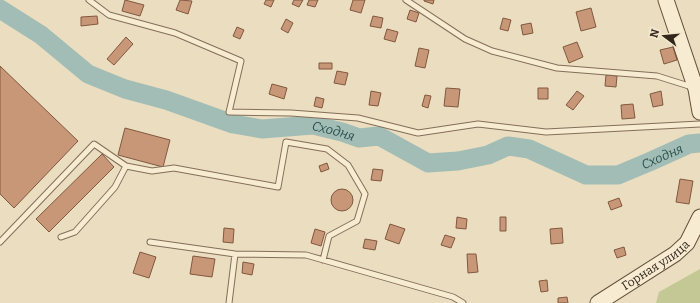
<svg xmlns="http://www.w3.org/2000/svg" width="700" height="303" font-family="Bitter,serif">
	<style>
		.green { fill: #c3c894 }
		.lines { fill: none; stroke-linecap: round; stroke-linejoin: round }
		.river { stroke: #a2bdb5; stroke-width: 19 }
		.building { fill: #c89777; stroke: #815840 }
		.lane-casing { stroke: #836e59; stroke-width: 7 }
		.secondary-casing { stroke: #65503c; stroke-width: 17 }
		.lane { stroke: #f7ebd2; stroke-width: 5 }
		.secondary { stroke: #f7ebd2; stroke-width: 15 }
		.labels { text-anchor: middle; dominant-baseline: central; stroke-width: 4; stroke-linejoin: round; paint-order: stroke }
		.street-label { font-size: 12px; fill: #33271c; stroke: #f3e8ce }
		.water-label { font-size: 13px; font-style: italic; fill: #2c524f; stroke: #f3e8ce }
	</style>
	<rect width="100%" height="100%" fill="#ebddbf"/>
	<path class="green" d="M700 269V303H656L659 292Z"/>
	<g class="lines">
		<path class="river" id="s1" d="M0 9 41 35 88 74 125 89 166 100 233 124 262 129 313 125 342 132 359 138 379 136 428 163 458 161 488 155 508 146 529 149 586 175H618L649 162 689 144 700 143"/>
	</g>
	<path class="building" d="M125 0 144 5 140 16 122 11Z
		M180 0 192 1 188 14 176 10Z
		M266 0H274L271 7 264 4Z
		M294 0H303L299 7 292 4Z
		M309 0H318L315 7 307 5Z
		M353 0H365L361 13 350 10Z
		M424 0H434L433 4 424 1Z
		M591 8 596 27 581 31 576 12Z
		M410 10 419 13 416 22 407 19Z
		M97 16 98 24 81 26V17Z
		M373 16 383 18 381 28 370 26Z
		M503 18 511 20 508 31 500 29Z
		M286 19 293 23 288 33 281 29Z
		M531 23 533 33 523 35 521 25Z
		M237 27 244 30 240 39 233 36Z
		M387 29 398 32 395 42 384 39Z
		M126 37 133 44 114 65 107 59Z
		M577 42 583 57 569 63 563 47Z
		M673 47 677 60 664 64 660 50Z
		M419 48 429 50 425 68 415 66Z
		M319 63H332V69H319Z
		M0 66 78 141 14 208 0 194Z
		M337 71 348 73 345 85 334 83Z
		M606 75 617 76 616 87 605 86Z
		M272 84 287 88 284 99 269 94Z
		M446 88 460 89 458 107 444 106Z
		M538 88H548V99H538Z
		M371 91 381 93 378 106 369 105Z
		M577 91 584 96 573 110 566 105Z
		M661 91 663 105 653 107 650 94Z
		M425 95 431 96 428 108 422 106Z
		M316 97 324 99 322 108 314 106Z
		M633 104 635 118 622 119 621 105Z
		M125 128 170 140 163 167 118 155Z
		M102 154 114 167 49 232 36 219Z
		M327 163 329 169 321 172 319 166Z
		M373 169 383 170 381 181 371 180Z
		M680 179 693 181 689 204 676 202Z
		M331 200a11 11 0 1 1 22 0a11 11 0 1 1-22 0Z
		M619 198 622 206 611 210 608 202Z
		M457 217 467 219 466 229 456 228Z
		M500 217H506V231H500Z
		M390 224 405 229 399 244 385 239Z
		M224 228 234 229 233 243 223 242Z
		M562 228 563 243 551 244 550 229Z
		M315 229 325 232 321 246 311 243Z
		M445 235 455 238 451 248 441 245Z
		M365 239 377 241 375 250 363 248Z
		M624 247 626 255 617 258 614 250Z
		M140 252 156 257 149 278 133 273Z
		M467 254H476L478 272 468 273Z
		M193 256 215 259 212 277 190 274Z
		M243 262 254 264 252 275 242 273Z
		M547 280 548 291 541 292 539 281Z
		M567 297 568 303H558V298Z"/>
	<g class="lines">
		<g class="lane-casing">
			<path id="lane" d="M89 0 109 15 175 33 241 61 229 112 291 113 358 118 418 133 478 124 546 132 700 124
				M406 0 465 39 492 51 557 68 657 76 692 87
				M61 237 75 232 115 187 126 166 152 171 174 168 278 187 286 142 327 149 348 165 365 194 357 221 329 236 323 260
				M0 242 94 144 126 166
				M150 242 235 254 306 255 453 297 463 303
				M229 303 235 254"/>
		</g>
		<g class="secondary-casing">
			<g id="secondary">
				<path d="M666 0 696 89 700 112"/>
				<path id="s2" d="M598 303 675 254 687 243 700 217"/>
			</g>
		</g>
		<use href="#lane" class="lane"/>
		<use href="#secondary" class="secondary"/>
	</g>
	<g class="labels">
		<g class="street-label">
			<text stroke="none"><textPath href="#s2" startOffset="69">Горная улица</textPath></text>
		</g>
		<g class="water-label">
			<text stroke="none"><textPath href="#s1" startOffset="365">Сходня</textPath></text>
			<text stroke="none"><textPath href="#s1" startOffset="714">Сходня</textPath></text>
		</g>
	</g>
	<g transform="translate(664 36) rotate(286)" stroke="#f3e8ce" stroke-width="3" paint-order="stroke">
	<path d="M0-3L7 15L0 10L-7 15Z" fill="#33271c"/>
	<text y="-6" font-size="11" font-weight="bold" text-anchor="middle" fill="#33271c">N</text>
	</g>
</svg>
